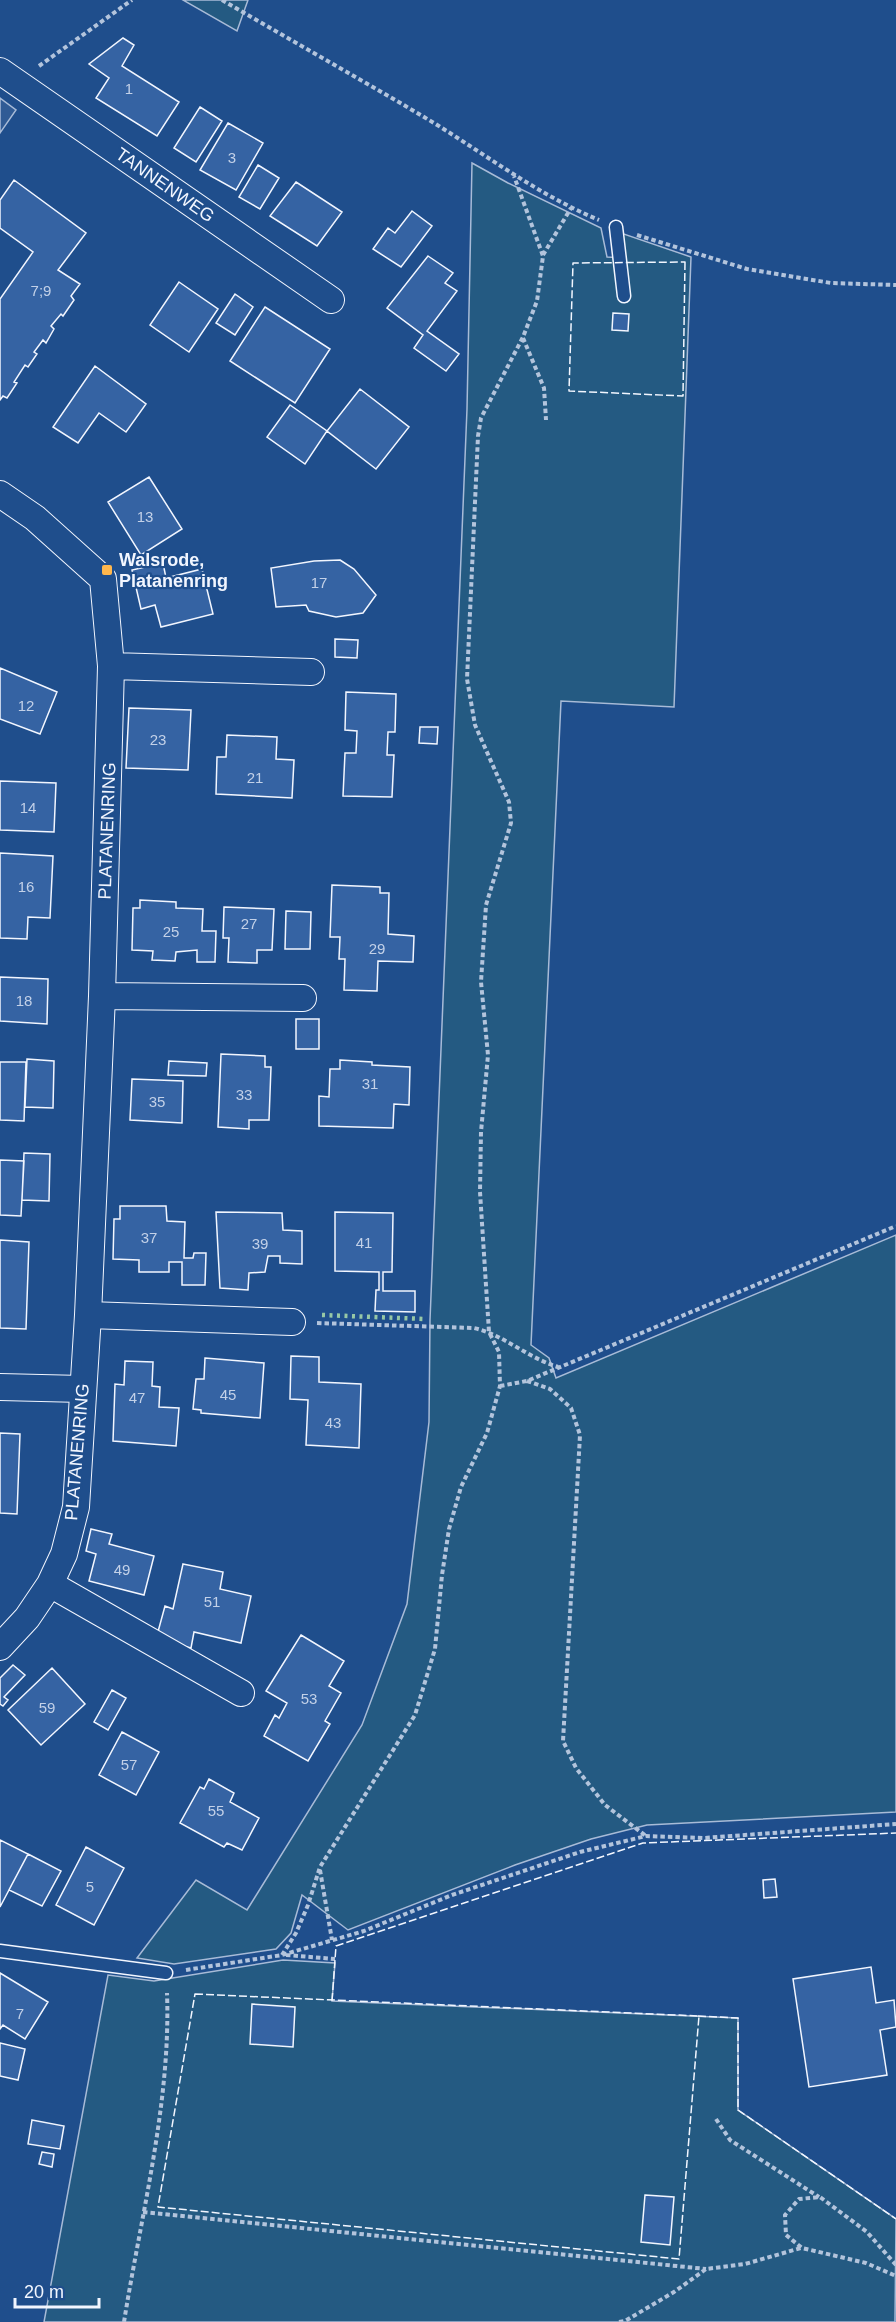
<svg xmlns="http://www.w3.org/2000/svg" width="896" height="2322" font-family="Helvetica,sans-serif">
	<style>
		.green { fill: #245a82; stroke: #a8bbd7; stroke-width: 1.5 }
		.parking { fill: #305b95; stroke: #a8bbd7; stroke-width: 1.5 }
		.building { fill: #3563a3; stroke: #f2f6ff; stroke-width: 1.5 }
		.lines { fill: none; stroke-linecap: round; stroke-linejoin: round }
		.service-casing { stroke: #f2f6ff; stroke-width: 15 }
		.minor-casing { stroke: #f2f6ff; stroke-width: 28 }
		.path { stroke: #b3c4dc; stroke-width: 4; stroke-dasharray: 4.5 3; stroke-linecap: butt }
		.service { stroke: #1f4e8c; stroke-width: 12 }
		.minor { stroke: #1f4e8c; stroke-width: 26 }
		.hedge { stroke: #97c8a6; stroke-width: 4.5; stroke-dasharray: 3 4.5; stroke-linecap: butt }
		.fence { stroke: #f2f6ff; stroke-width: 1.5; stroke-dasharray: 8 3; stroke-linecap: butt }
		.poi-dot { fill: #ffb74d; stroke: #1f4e8c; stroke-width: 2 }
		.labels { text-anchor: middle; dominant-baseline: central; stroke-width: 4.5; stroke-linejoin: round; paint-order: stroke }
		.number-label { font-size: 15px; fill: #c3d1e8 }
		.street-label { font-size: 18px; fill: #f2f6ff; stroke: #1f4e8c }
		.poi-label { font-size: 18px; font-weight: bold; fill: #f2f6ff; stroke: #1f4e8c; text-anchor: start }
	</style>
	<rect width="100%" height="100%" fill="#1f4e8c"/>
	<path class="green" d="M183 0H248L237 31Z
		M472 163 508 183 601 228 607 257 625 258 621 233 691 257 674 707 561 701 531 1345 549 1358 556 1378 896 1235V1812L647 1825 591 1839 515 1865 348 1930 302 1895 291 1933 276 1949 174 1964 137 1958 196 1880 247 1910 362 1725 407 1604 429 1422 430 1320 467 409Z
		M283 1960 335 1963 332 2001 738 2018V2110L896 2219 895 2322H44L108 1975 154 1981Z"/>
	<path class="parking" d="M0 98 16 110 0 133Z"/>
	<path class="building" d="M123 38 134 45 122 66 179 102 157 136 96 98 109 78 89 64Z
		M200 107 222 121 196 162 174 148Z
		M228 123 263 143 236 190 200 170Z
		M258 165 279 178 260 209 239 197Z
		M14 180 86 233 58 270 80 284 71 296 74 300 63 316 61 314 51 326 54 329 46 343 43 340 34 352 37 354 28 367 25 365 14 382 17 383 7 398 3 396 0 400V299L33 252 0 228V200Z
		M296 182 342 212 317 246 270 216Z
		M412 211 432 226 401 267 373 249 388 228 395 233Z
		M428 256 453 273 445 283 457 291 427 331 459 354 446 371 414 348 423 335 387 308Z
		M179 282 218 309 189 352 150 325Z
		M235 294 253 307 235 335 216 323Z
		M265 307 330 349 295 403 230 361Z
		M613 313 629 314 628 331 612 330Z
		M95 366 146 404 126 432 99 413 78 443 53 427Z
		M360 389 409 427 376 469 327 431Z
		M290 405 327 431 305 464 267 437Z
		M149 477 182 529 141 555 108 502Z
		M340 560 354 569 376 595 363 613 336 617 309 611 306 605 276 607 271 568 314 561Z
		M163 563 166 578 202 569 213 614 161 627 155 605 141 609 132 570Z
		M335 639 358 640 357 658 335 657Z
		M0 668 57 692 40 734 0 719Z
		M346 692 396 694 395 732H388L387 755H394L392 797 343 796 345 753H356L357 731 345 730Z
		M129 708 191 710 188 770 126 768Z
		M420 727H438L437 744 419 743Z
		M227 735 277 737 276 759 294 760 292 798 216 794 217 757H226Z
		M0 781 56 783 54 832 0 830Z
		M0 853 53 856 50 918 28 917 27 939 0 938Z
		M332 885 380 887V893H389L388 934 414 936 413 962 378 961 377 991 344 990 345 959H339L340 937H330Z
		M140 900 176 902V908L203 909 202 931H216L215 962H197V950L176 952 175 961 152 960 153 951 132 950 133 908H140Z
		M224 907 274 909 272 950H257V963L228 962 229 938H223Z
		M286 911 311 912 310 949H285Z
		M0 977 48 979 47 1024 0 1021Z
		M296 1019H319V1049H296Z
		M221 1054 265 1056V1067H271L269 1120H249V1129L218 1127Z
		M27 1059 54 1061 53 1108 25 1107Z
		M340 1060 372 1062V1065L410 1067 409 1105 394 1104 393 1128 319 1126V1096L329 1097 330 1069H340Z
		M169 1061 207 1063 206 1076 168 1075Z
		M0 1062H26L24 1121 0 1120Z
		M132 1079 183 1081 182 1123 130 1120Z
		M24 1153 50 1154 49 1201 22 1200Z
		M0 1160 24 1161 21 1216 0 1215Z
		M120 1206H166L167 1221 185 1222 184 1258H193L194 1253H206L205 1285H182V1262H169V1272H139V1260L113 1259 114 1219H120Z
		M216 1212 282 1213 283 1230 302 1231V1264L280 1263V1256H268L265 1272 249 1273 248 1290 220 1288Z
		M335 1212 393 1213 392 1272H383V1291H415V1312L375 1311 376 1290H379V1272L335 1271Z
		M0 1240 29 1242 26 1329 0 1328Z
		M291 1356 319 1357V1382L361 1384 359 1448 306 1445 308 1400 290 1399Z
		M205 1358 264 1363 260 1418 201 1413V1410L193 1409 196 1379H204Z
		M125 1361 153 1362 152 1386 160 1387 159 1407 179 1408 176 1446 113 1441 115 1384 124 1385Z
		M0 1433 20 1434 17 1514 0 1513Z
		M91 1529 112 1534 109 1544 154 1556 144 1595 89 1581 96 1554 86 1551Z
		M183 1564 223 1572 220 1589 251 1596 241 1643 194 1632 191 1648 156 1639 165 1606 173 1609Z
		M301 1635 344 1661 329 1686 341 1693 325 1721 330 1724 308 1761 264 1736 275 1715 279 1718 287 1703 266 1691Z
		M13 1665 25 1675 4 1697 8 1700 3 1706 0 1704V1678Z
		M52 1668 85 1704 41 1745 8 1710Z
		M112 1690 126 1698 108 1730 94 1722Z
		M122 1732 159 1752 136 1795 99 1775Z
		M209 1779 234 1793 230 1802 259 1818 242 1850 227 1843 224 1847 180 1823 200 1787 204 1789Z
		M0 1840 28 1854 0 1907Z
		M86 1847 124 1868 94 1925 56 1905Z
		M28 1854 61 1871 42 1906 9 1890Z
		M775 1879 777 1897 764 1898 763 1880Z
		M871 1967 876 2003 894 2000 896 2027 880 2030 887 2075 809 2087 793 1979Z
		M0 1973 48 2002 25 2039 3 2025 0 2029Z
		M252 2004 295 2007 293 2047 250 2044Z
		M0 2043 25 2049 18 2080 0 2076Z
		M32 2120 64 2126 60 2149 28 2144Z
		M42 2152 54 2154 52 2167 39 2164Z
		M645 2195 674 2197 670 2245 641 2242Z"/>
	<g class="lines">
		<g class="service-casing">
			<path id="service" d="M616 227 624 296
				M0 1951 166 1973"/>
		</g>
		<g class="minor-casing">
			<path id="minor" d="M0 71 331 300
				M0 494 35 518 103 579 111 666 102 996 88 1315 76 1507 64 1554 50 1584 27 1618 0 1647
				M111 666 311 672
				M102 996 303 998
				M88 1315 292 1322
				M0 1387 82 1389
				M50 1584 241 1693"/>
		</g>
		<path class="path" d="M222 0C292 41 364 81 434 123 489 157 539 195 599 220
			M39 66 132 0
			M637 235 747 269 831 283 896 285
			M543 255 571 208
			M523 338 544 388 546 420
			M317 1323 474 1328C504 1335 528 1358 558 1367
			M527 1381 550 1389 571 1408 580 1435 563 1741 576 1768 605 1805 646 1836
			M500 1386 527 1381 896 1226
			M320 1870 332 1940
			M282 1955 296 1933 308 1905 320 1867 415 1715 435 1649 442 1575 449 1529 461 1487 487 1433 500 1386 499 1352 489 1332 480 1192 481 1132 488 1055 481 982 486 905 511 823 509 802 475 725 467 679 478 436 481 418 523 337 537 301 543 256 514 176
			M286 1955 335 1959
			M186 1970 282 1955 364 1931 452 1895 580 1852 646 1836 704 1838 896 1824
			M716 2119 730 2140 819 2197
			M143 2212 706 2269
			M896 2265 867 2232 820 2197 799 2199 785 2215 786 2235 802 2248 866 2263 896 2276
			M124 2322C141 2215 171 2102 167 1993
			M619 2322 625 2321 674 2292 706 2269 745 2264 801 2248"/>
		<use href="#service" class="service"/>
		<use href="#minor" class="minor"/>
		<path class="hedge" d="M322 1315 425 1319"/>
		<path class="fence" d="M685 262 683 396 569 391 573 263Z
			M195 1994 699 2016 679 2259 158 2207Z
			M332 2001 336 1946 643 1843 896 1833
			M698 2016 738 2018V2110L896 2219"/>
	</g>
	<rect class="poi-dot" x="101" y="564" width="12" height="12" rx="3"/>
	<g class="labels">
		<g class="number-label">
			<text x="129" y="88">1</text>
			<text x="232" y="157">3</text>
			<text x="41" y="290">7;9</text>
			<text x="145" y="516">13</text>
			<text x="319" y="582">17</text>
			<text x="26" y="705">12</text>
			<text x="158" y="739">23</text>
			<text x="255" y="777">21</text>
			<text x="28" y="807">14</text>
			<text x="26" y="886">16</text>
			<text x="249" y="923">27</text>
			<text x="171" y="931">25</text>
			<text x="377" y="948">29</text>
			<text x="24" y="1000">18</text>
			<text x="370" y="1083">31</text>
			<text x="244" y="1094">33</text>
			<text x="157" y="1101">35</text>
			<text x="149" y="1237">37</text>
			<text x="364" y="1242">41</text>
			<text x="260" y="1243">39</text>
			<text x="228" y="1394">45</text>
			<text x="137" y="1397">47</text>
			<text x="333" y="1422">43</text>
			<text x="122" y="1569">49</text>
			<text x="212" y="1601">51</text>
			<text x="309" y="1698">53</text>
			<text x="47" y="1707">59</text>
			<text x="129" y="1764">57</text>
			<text x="216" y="1810">55</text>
			<text x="90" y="1886">5</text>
			<text x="20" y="2013">7</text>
		</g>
		<g class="street-label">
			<text transform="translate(165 185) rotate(35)">TANNENWEG</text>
			<text transform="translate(107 831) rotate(-88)">PLATANENRING</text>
			<text transform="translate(77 1452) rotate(-85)">PLATANENRING</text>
		</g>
		<g class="poi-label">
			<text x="119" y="560">Walsrode,<tspan x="119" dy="21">Platanenring</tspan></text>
		</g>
	</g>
	<path d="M15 2298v9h84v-9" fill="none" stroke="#f2f6ff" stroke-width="3"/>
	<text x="24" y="2298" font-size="18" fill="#f2f6ff" stroke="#1f4e8c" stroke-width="4.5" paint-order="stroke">20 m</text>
</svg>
